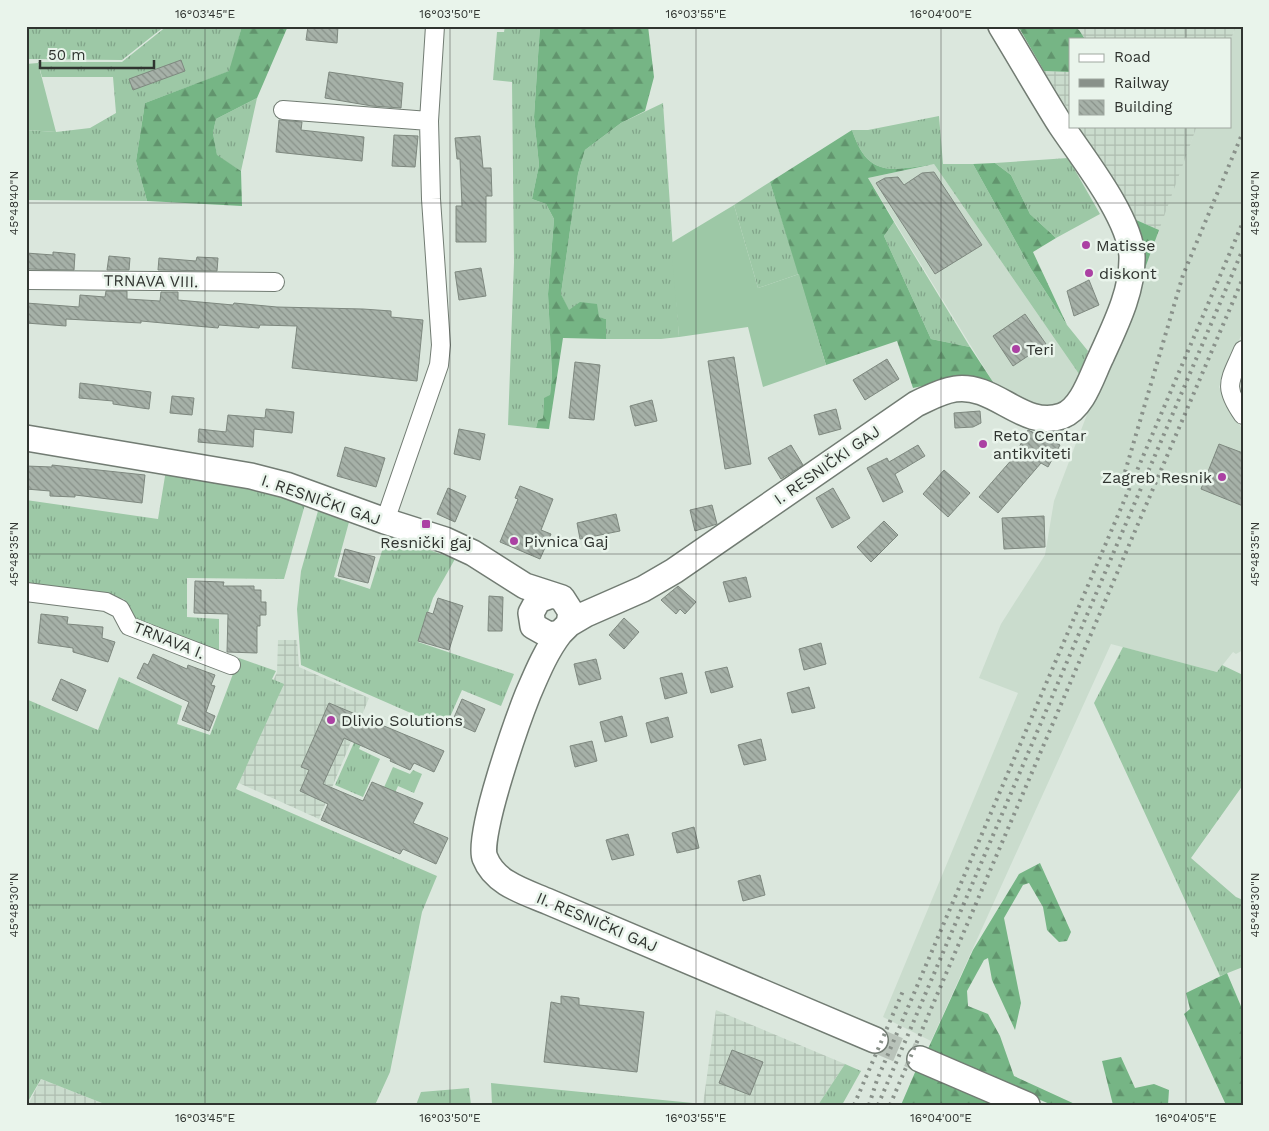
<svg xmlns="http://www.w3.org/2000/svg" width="1269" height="1131" font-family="'Work Sans',sans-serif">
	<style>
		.built { fill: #cadccd }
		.industrial { fill: url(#industrial-grid) }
		.grass { fill: url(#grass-tufts) }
		.forest { fill: url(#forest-firs) }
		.garden { fill: #9dc8a6 }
		.building { fill: url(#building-back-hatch); stroke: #7e887f }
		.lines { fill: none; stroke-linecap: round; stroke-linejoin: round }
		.secondary-tunnel { stroke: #b9c3ba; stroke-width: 25; stroke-dasharray: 25 12; stroke-linecap: butt }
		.street-casing { stroke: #727c73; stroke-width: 20 }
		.secondary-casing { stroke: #727c73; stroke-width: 28 }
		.street { stroke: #fff; stroke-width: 18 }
		.secondary { stroke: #fff; stroke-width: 25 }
		.rail { stroke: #89918a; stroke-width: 4; stroke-dasharray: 2.5 5; stroke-linecap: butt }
		.ticks { fill: none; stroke: #303430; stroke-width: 1; stroke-opacity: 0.45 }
		.poi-dot { fill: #ab41a3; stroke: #e9f4eb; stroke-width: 2 }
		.labels { text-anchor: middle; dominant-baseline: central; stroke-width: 5; stroke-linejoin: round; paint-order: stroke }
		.poi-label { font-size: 16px; fill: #303430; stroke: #e9f4eb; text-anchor: start }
		.street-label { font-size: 16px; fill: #303430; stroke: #e9f4eb }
		.neatline { fill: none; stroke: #303430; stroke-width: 2 }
		.ticks-label { font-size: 12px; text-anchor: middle; fill: #303430 }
	</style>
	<defs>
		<pattern id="industrial-grid" width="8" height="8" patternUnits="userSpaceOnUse" patternTransform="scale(1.25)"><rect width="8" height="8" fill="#cadccd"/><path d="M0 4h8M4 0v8" fill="none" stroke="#aebdb0"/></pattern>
		<pattern id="grass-tufts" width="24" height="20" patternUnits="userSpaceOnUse" patternTransform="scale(1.25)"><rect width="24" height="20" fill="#9dc8a6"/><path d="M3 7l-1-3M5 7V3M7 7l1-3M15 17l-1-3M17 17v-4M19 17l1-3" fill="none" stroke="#80a388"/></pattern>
		<pattern id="forest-firs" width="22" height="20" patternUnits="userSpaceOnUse" patternTransform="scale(1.25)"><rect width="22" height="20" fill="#76b585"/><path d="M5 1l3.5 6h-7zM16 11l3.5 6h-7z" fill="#61946d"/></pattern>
		<pattern id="building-back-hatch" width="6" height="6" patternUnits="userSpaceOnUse" patternTransform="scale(1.25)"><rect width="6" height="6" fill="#a6b1a8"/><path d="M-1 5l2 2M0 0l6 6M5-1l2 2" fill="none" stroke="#889189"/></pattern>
	</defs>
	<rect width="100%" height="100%" fill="#dbe7dd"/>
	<path class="built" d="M1236 26H1243V331L1219 387 1243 431V634L1240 639 1243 636V650L1236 654 1233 652 1217 672 1111 644 931 1041 883 1017 1018 693 979 678 1001 624 1045 555 1054 501 1197 126H1230V42Z
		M934 164 1079 374 1070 394 1054 407 1043 408 986 386 993 382 868 178Z"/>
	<path class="industrial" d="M1073 26H1236L1230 42V39H1085L1079 30Z
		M1044 71 1070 72V113Z
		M1078 126H1197L1159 230 1134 219Z
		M278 640H297L299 667 369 698 319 819 230 779 277 672Z
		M716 1010 845 1064 818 1105H703Z
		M41 1079 107 1105H28Z"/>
	<path class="grass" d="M26 26H165L122 60 26 59Z
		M167 26H242L230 71 145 103 136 161 147 201 26 200V130L56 132 90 128 116 113 113 77H42L38 62H122Z
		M505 26H540L534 117 539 165 532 199 546 204 554 219 548 294 552 375 550 396 544 399 543 418 538 420 536 428 508 425 514 262 512 82 493 80 497 32H504Z
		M257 98 241 171 217 156 213 133 216 119Z
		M663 103 679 337 661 339H606V319L568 310 561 294 578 174 585 150 621 123Z
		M939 116 943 164H973L1031 269 1067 325 1088 351 1079 374 934 164C892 170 868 179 852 130H868Z
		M1068 158 1100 214 1056 238 1030 214 1011 175 995 163Z
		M770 182 799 274 758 288 734 205Z
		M894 222 970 347 931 339 884 236Z
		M166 470 260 487 306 501 284 579 187 578V617L219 619V652L134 621 124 599 26 584V500L158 519Z
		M318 511 349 522 334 577 370 589 387 535 455 559 433 598 418 642 514 674 501 706 462 690 445 728 301 665 297 609 301 571Z
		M1123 647 1217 672 1222 665 1243 675V785L1191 858 1236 897 1243 900V967L1220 976 1094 703Z
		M239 658 276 671 272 679 284 684 236 789 437 876 422 912 390 1072 375 1105H107L41 1079 26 1105V699L98 730 119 677 182 706 177 724 210 735Z
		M365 718 372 721 359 749 380 759 363 797 335 785Z
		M393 767 410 774 413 770 422 774 414 793 398 786 389 806 378 801Z
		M845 1064 861 1071 842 1105H818Z
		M491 1083 703 1104 492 1105Z
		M469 1088 471 1105H416L421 1092Z"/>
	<path class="forest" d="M242 26H288L257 98 216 119 213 133 217 155 241 171 242 206 147 201 136 161 145 103 229 71Z
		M540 26H648L654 77 645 111 621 123 585 150 578 174 561 294 569 310 580 302 597 304 599 317 606 319V339L563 338 549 429 536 428 538 420 543 418 544 398 550 395 552 375 548 294 554 219 546 204 532 199 539 165 534 117Z
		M1018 26H1073L1079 30 1085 39H1070V72L1044 71Z
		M852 130C868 179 892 170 934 164L868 178 894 222 884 236 931 339 970 347 993 382 986 386 950 380 913 388 897 341 826 365 770 182Z
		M995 163 1011 175 1030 214 1056 238 1033 252 1067 325 1031 269 973 164Z
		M1134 219 1159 230 1144 271Z
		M1040 863 1071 932 1067 941 1059 942 1047 930 1043 907 1029 883 1023 885 1004 918 1021 1003 1015 1030 992 980 988 958 984 960 967 991 968 1006 988 1014 1000 1036 1014 1076 1077 1105H1052L927 1051 973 950 1019 874Z
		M1227 973 1243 1011V1105H1226L1184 1014 1190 1009 1186 993Z
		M1121 1057 1135 1088 1154 1084 1169 1090 1168 1105H1113L1102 1061Z
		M916 1070 997 1105H901Z"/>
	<path class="garden" d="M38 63 56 132 26 130V64Z
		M734 205 758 288 799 274 826 365 763 387 748 327 679 337 671 243Z"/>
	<path class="building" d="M308 26H338L337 43 306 40Z
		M181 60 185 71 133 90 129 79Z
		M329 72 403 83 401 108 372 106 325 98Z
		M279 120 302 122 301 130 364 137 362 161 276 152Z
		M394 135 418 136 415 167 392 166Z
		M480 136 483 168H491L492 196H486V242H456V206H462L460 159H457L455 138Z
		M934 172 982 245 935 274 876 183 885 178 898 177 904 185 922 173Z
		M53 252 75 254 74 270 26 269V253L53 255Z
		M109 256 130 258 129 270H107Z
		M197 257 218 258 217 271 158 270 159 258 196 261Z
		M481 268 486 296 459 300 455 272Z
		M1089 280 1099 305 1074 316 1067 291Z
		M106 291H127V299L160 301 161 292H178V300L233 305 234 303 277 307 363 309 391 311V317L423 320 417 381 292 368 297 326 260 325 259 328 219 325 218 328 141 321V323L66 319V326L26 323V303L79 307 80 295 105 297Z
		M1025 314 1046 344 1013 366 993 336Z
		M734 357 751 464 725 469 708 361Z
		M887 359 899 379 865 400 853 380Z
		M575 362 600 365 594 420 569 418Z
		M80 383 151 392 149 409 113 404V401L79 398Z
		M172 396 194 398 192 415 170 413Z
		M652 400 657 421 635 426 630 406Z
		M266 409 294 412 292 433 254 429 253 447 198 442 199 429 226 432 228 415 265 418Z
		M836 409 841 429 819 435 814 415Z
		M980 411 981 423 973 427 955 428 954 413Z
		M459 429 485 434 480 460 454 454Z
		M1028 430 1060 445 1048 467 1041 463 998 513 979 497 1014 457Z
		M1219 444 1243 453V506L1201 489Z
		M791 445 803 465 781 479 768 458Z
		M918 445 925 456 895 474 903 492 883 502 867 468 887 458 889 462Z
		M345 447 385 458 376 487 337 476Z
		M52 465 145 475 142 503 75 495V497L50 496V491L26 489V466L52 467Z
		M944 470 970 493 948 517 923 494Z
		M520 486 553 499 541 530 551 534 540 559 500 542 518 499 515 498Z
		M448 488 466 496 455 522 437 514Z
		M833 488 850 518 832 528 816 498Z
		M712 505 717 524 695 531 690 510Z
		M616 514 620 531 580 539 577 523Z
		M1044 516 1045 547 1004 549 1002 518Z
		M884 521 898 535 871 562 857 547Z
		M345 549 375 557 368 583 338 576Z
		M746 577 751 597 729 602 723 582Z
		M195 581 224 582 223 586H254V590H261V602H266V615H260V626H257V653L227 652 228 614 194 613Z
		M678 586 696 602 685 614 680 609 676 614 661 600Z
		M489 596 503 597 502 631H488Z
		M438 598 463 606 449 650 418 641 427 612 433 614Z
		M41 614 68 617 67 624 103 627 102 638 115 642 108 662 73 652V648L38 643Z
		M624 618 639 632 624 649 609 635Z
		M821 643 826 664 804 670 799 649Z
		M153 654 187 669 188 665 215 675 211 685 215 686 206 712 215 716 209 731 182 720 189 702 137 678 144 663 148 665Z
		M596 659 601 679 579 685 574 664Z
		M727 667 733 687 711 693 705 672Z
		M682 673 687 693 665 699 660 678Z
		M61 679 86 690 77 711 52 700Z
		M809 687 815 708 792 713 787 693Z
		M462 699 485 709 475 732 452 722Z
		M329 703 444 751 434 772 414 763 410 770 390 761 391 759 344 738 323 784 363 801 372 782 423 803 413 823 448 838 436 864 403 849 400 854 321 820 328 804 300 791 309 770 301 767Z
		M622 716 627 736 605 742 600 722Z
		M668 717 673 737 651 743 646 723Z
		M761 739 766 760 744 765 738 745Z
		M592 741 597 761 575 767 570 746Z
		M694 827 699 848 677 853 672 833Z
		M628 834 634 855 612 860 606 840Z
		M760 875 765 895 743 901 738 881Z
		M561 996 579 998V1005L644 1012 637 1072 544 1062 551 1002 561 1004Z
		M732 1050 763 1062 750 1095 719 1083Z"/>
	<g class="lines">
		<path class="secondary-tunnel" d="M875 1040 920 1059"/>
		<g class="street-casing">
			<path id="street" d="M283 110 429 121
				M26 280 275 282
				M1243 350C1230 381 1222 385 1243 415
				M385 521 439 365 441 345 431 199 429 121 435 26
				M26 592 106 602 120 609 129 626 231 665"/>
		</g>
		<g class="secondary-casing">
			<path id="secondary" d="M26 438 251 476 286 485 385 521 445 540 473 553 525 586 562 598 571 612 569 624 560 633 549 635 533 626 531 613 538 600 552 595
				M569 624 586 614 643 589 674 571 916 404C929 398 941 391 955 389 995 383 1023 430 1062 416 1083 408 1092 375 1101 357 1115 326 1133 291 1132 256 1130 217 1082 157 1060 124 1040 92 1021 59 1001 26
				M560 633C546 651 537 673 528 694 518 719 476 837 485 858 495 884 526 892 549 902L875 1040
				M920 1059 1027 1105"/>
		</g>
		<use href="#street" class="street"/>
		<use href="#secondary" class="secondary"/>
		<path class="rail" d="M1125 472 1183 275 1243 132
			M854 1105 903 991
			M869 1105 877 1080 1243 222
			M878 1105 1243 249
			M890 1105 1243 278"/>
	</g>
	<path class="ticks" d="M205 26V1105M450 26V1105M696 26V1105M941 26V1105M1186 26V39M1186 126V1105M26 203H1243M26 554H1243M26 905H1243"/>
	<g class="poi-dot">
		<circle cx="1086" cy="245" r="5"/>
		<circle cx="1089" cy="273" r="5"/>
		<circle cx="1016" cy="349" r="5"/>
		<circle cx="983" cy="444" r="5"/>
		<circle cx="1222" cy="477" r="5"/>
		<rect x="421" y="519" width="10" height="10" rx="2.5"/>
		<circle cx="514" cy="541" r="5"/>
		<circle cx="331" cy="720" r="5"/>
	</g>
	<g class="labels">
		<g class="poi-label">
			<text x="1096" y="245">Matisse</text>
			<text x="1099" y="273">diskont</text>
			<text x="1026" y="349">Teri</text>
			<text x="993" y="435">Reto Centar<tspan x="993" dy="18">antikviteti</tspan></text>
			<text x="1212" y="477" text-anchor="end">Zagreb Resnik</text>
			<text x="524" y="541">Pivnica Gaj</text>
			<text x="426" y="542" text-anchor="middle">Resnički gaj</text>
			<text x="341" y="720">Dlivio Solutions</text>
		</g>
		<g class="street-label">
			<text transform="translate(151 281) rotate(1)">TRNAVA VIII.</text>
			<text transform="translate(827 465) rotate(-35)">I. RESNIČKI GAJ</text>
			<text transform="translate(321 500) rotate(19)">I. RESNIČKI GAJ</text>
			<text transform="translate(169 640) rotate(22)">TRNAVA I.</text>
			<text transform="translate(597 922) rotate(23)">II. RESNIČKI GAJ</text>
		</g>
	</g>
	<rect width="1269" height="1131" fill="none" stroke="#e9f4eb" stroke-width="55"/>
	<rect x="1069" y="38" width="162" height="90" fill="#e9f4eb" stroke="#9fa7a0"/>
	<rect x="1079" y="54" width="25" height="8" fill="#ffffff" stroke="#9fa7a0"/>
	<text x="1114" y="62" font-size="15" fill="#303430">Road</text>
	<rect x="1079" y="79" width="25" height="8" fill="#89918a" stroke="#9fa7a0"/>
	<text x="1114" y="88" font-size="15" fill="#303430">Railway</text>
	<rect x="1079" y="100" width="25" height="15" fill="url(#building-back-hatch)" stroke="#9fa7a0"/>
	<text x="1114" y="112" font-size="15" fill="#303430">Building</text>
	<path d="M40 60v8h114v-8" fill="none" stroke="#303430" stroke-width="2.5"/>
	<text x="48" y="60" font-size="15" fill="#303430" stroke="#e9f4eb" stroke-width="4" paint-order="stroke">50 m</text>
	<rect x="28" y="28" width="1214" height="1076" class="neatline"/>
	<g class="ticks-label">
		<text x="205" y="18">16°03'45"E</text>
		<text x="450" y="18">16°03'50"E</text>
		<text x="696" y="18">16°03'55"E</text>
		<text x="941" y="18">16°04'00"E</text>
		<text transform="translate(14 203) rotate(-90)" y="4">45°48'40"N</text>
		<text transform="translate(1255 203) rotate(-90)" y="4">45°48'40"N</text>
		<text transform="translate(14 554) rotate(-90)" y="4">45°48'35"N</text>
		<text transform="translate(1255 554) rotate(-90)" y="4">45°48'35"N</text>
		<text transform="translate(14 905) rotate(-90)" y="4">45°48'30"N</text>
		<text transform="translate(1255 905) rotate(-90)" y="4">45°48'30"N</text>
		<text x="205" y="1122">16°03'45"E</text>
		<text x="450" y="1122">16°03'50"E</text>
		<text x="696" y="1122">16°03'55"E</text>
		<text x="941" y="1122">16°04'00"E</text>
		<text x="1186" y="1122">16°04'05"E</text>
	</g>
</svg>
